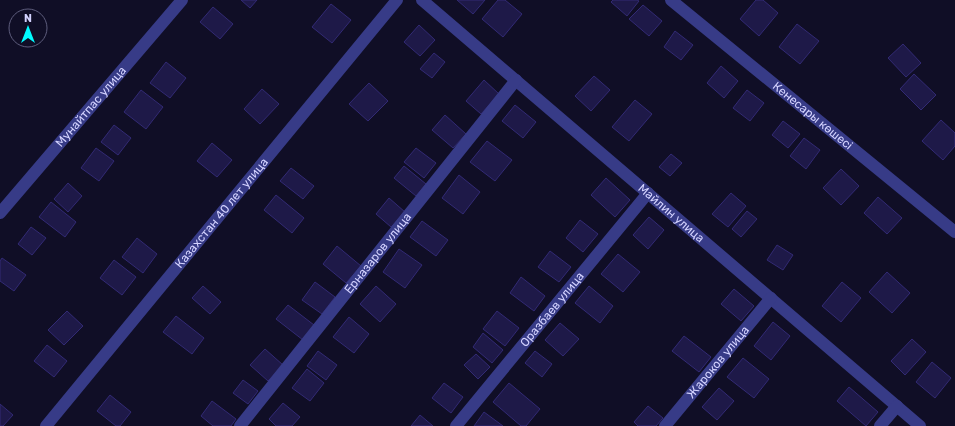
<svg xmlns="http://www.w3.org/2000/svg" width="955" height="426" font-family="Rubik,sans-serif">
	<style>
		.building { fill: #1e1948; stroke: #322a74 }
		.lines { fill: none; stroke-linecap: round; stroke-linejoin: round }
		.minor { stroke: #373b87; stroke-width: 12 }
		.labels { text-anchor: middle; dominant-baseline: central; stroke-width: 3; stroke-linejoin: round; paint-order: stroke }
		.street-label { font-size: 12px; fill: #d4d3ff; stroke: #100e26 }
	</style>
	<rect width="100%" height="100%" fill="#100e26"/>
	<path class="building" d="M241 0H257L250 8Z
		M457 0H485L473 14Z
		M498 0H505L522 14 503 37 482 19Z
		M613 0H637L639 1 627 16 611 2Z
		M756 0H763L778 13 759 36 740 19Z
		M331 4 351 20 332 43 312 27Z
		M643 5 662 21 649 36 629 19Z
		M213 7 233 24 220 39 200 22Z
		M797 24 819 41 800 64 779 47Z
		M419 25 435 40 420 56 404 42Z
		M675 31 693 45 681 60 664 47Z
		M903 44 921 63 906 77 888 58Z
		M434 53 445 62 432 78 420 69Z
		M166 62 186 78 170 98 150 83Z
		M721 66 738 81 724 98 707 83Z
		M914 74 936 95 921 110 900 89Z
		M594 76 610 90 591 111 575 96Z
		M484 80 499 94 481 114 466 101Z
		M369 83 388 101 368 121 349 104Z
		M262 89 279 104 260 124 244 109Z
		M141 90 163 107 146 129 124 112Z
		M747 90 764 103 750 121 733 108Z
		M635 100 652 114 629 141 612 127Z
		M515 105 536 122 523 138 502 121Z
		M445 115 466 134 453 148 432 130Z
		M941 120 955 133V146L943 160 922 141Z
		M783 121 800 134 788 148 772 135Z
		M114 125 131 138 118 155 101 142Z
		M804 138 820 150 806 169 790 156Z
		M487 141 512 160 495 181 470 162Z
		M212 143 232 160 217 177 197 161Z
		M96 148 114 161 99 181 81 168Z
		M416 148 436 163 424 178 404 162Z
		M671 154 682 163 670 176 659 167Z
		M404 166 426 184 416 196 394 178Z
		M291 168 314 186 303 199 280 181Z
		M841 169 859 186 841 205 823 188Z
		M459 175 480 192 463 214 442 198Z
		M606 178 630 200 615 217 591 195Z
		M68 183 82 196 68 212 54 199Z
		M731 193 746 206 728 227 712 214Z
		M276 195 304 218 292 233 264 210Z
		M878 197 902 218 887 234 864 213Z
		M389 198 405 212 391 227 376 214Z
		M51 202 76 222 65 237 39 217Z
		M747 211 757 219 741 237 732 229Z
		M649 217 664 230 648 249 633 235Z
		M580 220 598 234 583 252 566 238Z
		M422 221 448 240 436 256 410 237Z
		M31 227 46 238 32 255 18 244Z
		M137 238 157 254 143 273 122 257Z
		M777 245 793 255 783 270 767 260Z
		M337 246 361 266 346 283 323 264Z
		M399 249 422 265 405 288 383 272Z
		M550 251 571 267 559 282 538 267Z
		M618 254 640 272 623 292 601 274Z
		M2 258 26 275 14 291 0 281V261Z
		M114 260 136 277 122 295 100 278Z
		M887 272 910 293 892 313 869 292Z
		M521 277 545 296 534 311 510 293Z
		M315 282 335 297 322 314 302 300Z
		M842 282 861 298 841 322 822 306Z
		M203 286 221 302 210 314 192 298Z
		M376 286 396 304 380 322 360 304Z
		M589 286 613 306 600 323 575 303Z
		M734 289 754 306 741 321 721 304Z
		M288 305 314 325 303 340 276 319Z
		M67 311 83 326 64 345 48 330Z
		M497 311 519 328 505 346 483 329Z
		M176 316 204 338 192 354 163 332Z
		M349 317 369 334 354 353 333 337Z
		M773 322 790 336 771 360 754 346Z
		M560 323 579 339 563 356 545 340Z
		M483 333 503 350 492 363 473 347Z
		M684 336 711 357 699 372 672 351Z
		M912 339 926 352 905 375 891 361Z
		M47 345 67 361 54 377 34 361Z
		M265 349 283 365 268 381 250 365Z
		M318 351 337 365 326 380 307 366Z
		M535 351 552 364 542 377 525 363Z
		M476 354 490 367 478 379 464 365Z
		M743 358 769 379 754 398 727 377Z
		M932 362 951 378 935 398 916 382Z
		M307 369 324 383 310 401 292 388Z
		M243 380 258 391 248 404 233 393Z
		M444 383 463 397 451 413 432 398Z
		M509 383 540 409 526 426H521L493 402Z
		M849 387 878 412 866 426 837 401Z
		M719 388 734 401 717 420 702 407Z
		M110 395 131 412 120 426H116L97 411Z
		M212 401 236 419 231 426H213L201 416Z
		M283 403 300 417 292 426H276L269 419Z
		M0 404 13 415 3 426H0Z
		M648 406 663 418 656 426H638L634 422Z
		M484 412 503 426H474Z
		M420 415 433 426H411Z"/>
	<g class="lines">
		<g class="minor">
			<path id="s1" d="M422 0 920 426"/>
			<path id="s2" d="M671 0 955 232"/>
			<path id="s3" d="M0 213 182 0"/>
			<path id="s4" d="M46 426 397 0"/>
			<path id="s5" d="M240 426 516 80"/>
			<path id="s6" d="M456 426 648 193"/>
			<path id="s7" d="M665 426 771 298"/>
			<path d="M880 426 897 406"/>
		</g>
	</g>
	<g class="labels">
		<g class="street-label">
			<text stroke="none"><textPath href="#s3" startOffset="140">Мунайтпас улица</textPath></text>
			<text stroke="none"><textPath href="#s2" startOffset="183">Кенесары көшесі</textPath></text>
			<text stroke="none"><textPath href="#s4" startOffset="276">Казахстан 40 лет улица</textPath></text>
			<text stroke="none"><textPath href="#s1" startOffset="328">Майлин улица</textPath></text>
			<text stroke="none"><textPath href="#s5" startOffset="221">Ерназаров улица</textPath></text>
			<text stroke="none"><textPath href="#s6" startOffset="151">Оразбаев улица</textPath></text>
			<text stroke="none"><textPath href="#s7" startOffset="83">Жароков улица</textPath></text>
		</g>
	</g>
	<g transform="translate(28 28)"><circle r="19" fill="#100e26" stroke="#5e5d7d"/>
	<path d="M0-3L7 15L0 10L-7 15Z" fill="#00fbfe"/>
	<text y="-6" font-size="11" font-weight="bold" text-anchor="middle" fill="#d4d3ff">N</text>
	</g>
</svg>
